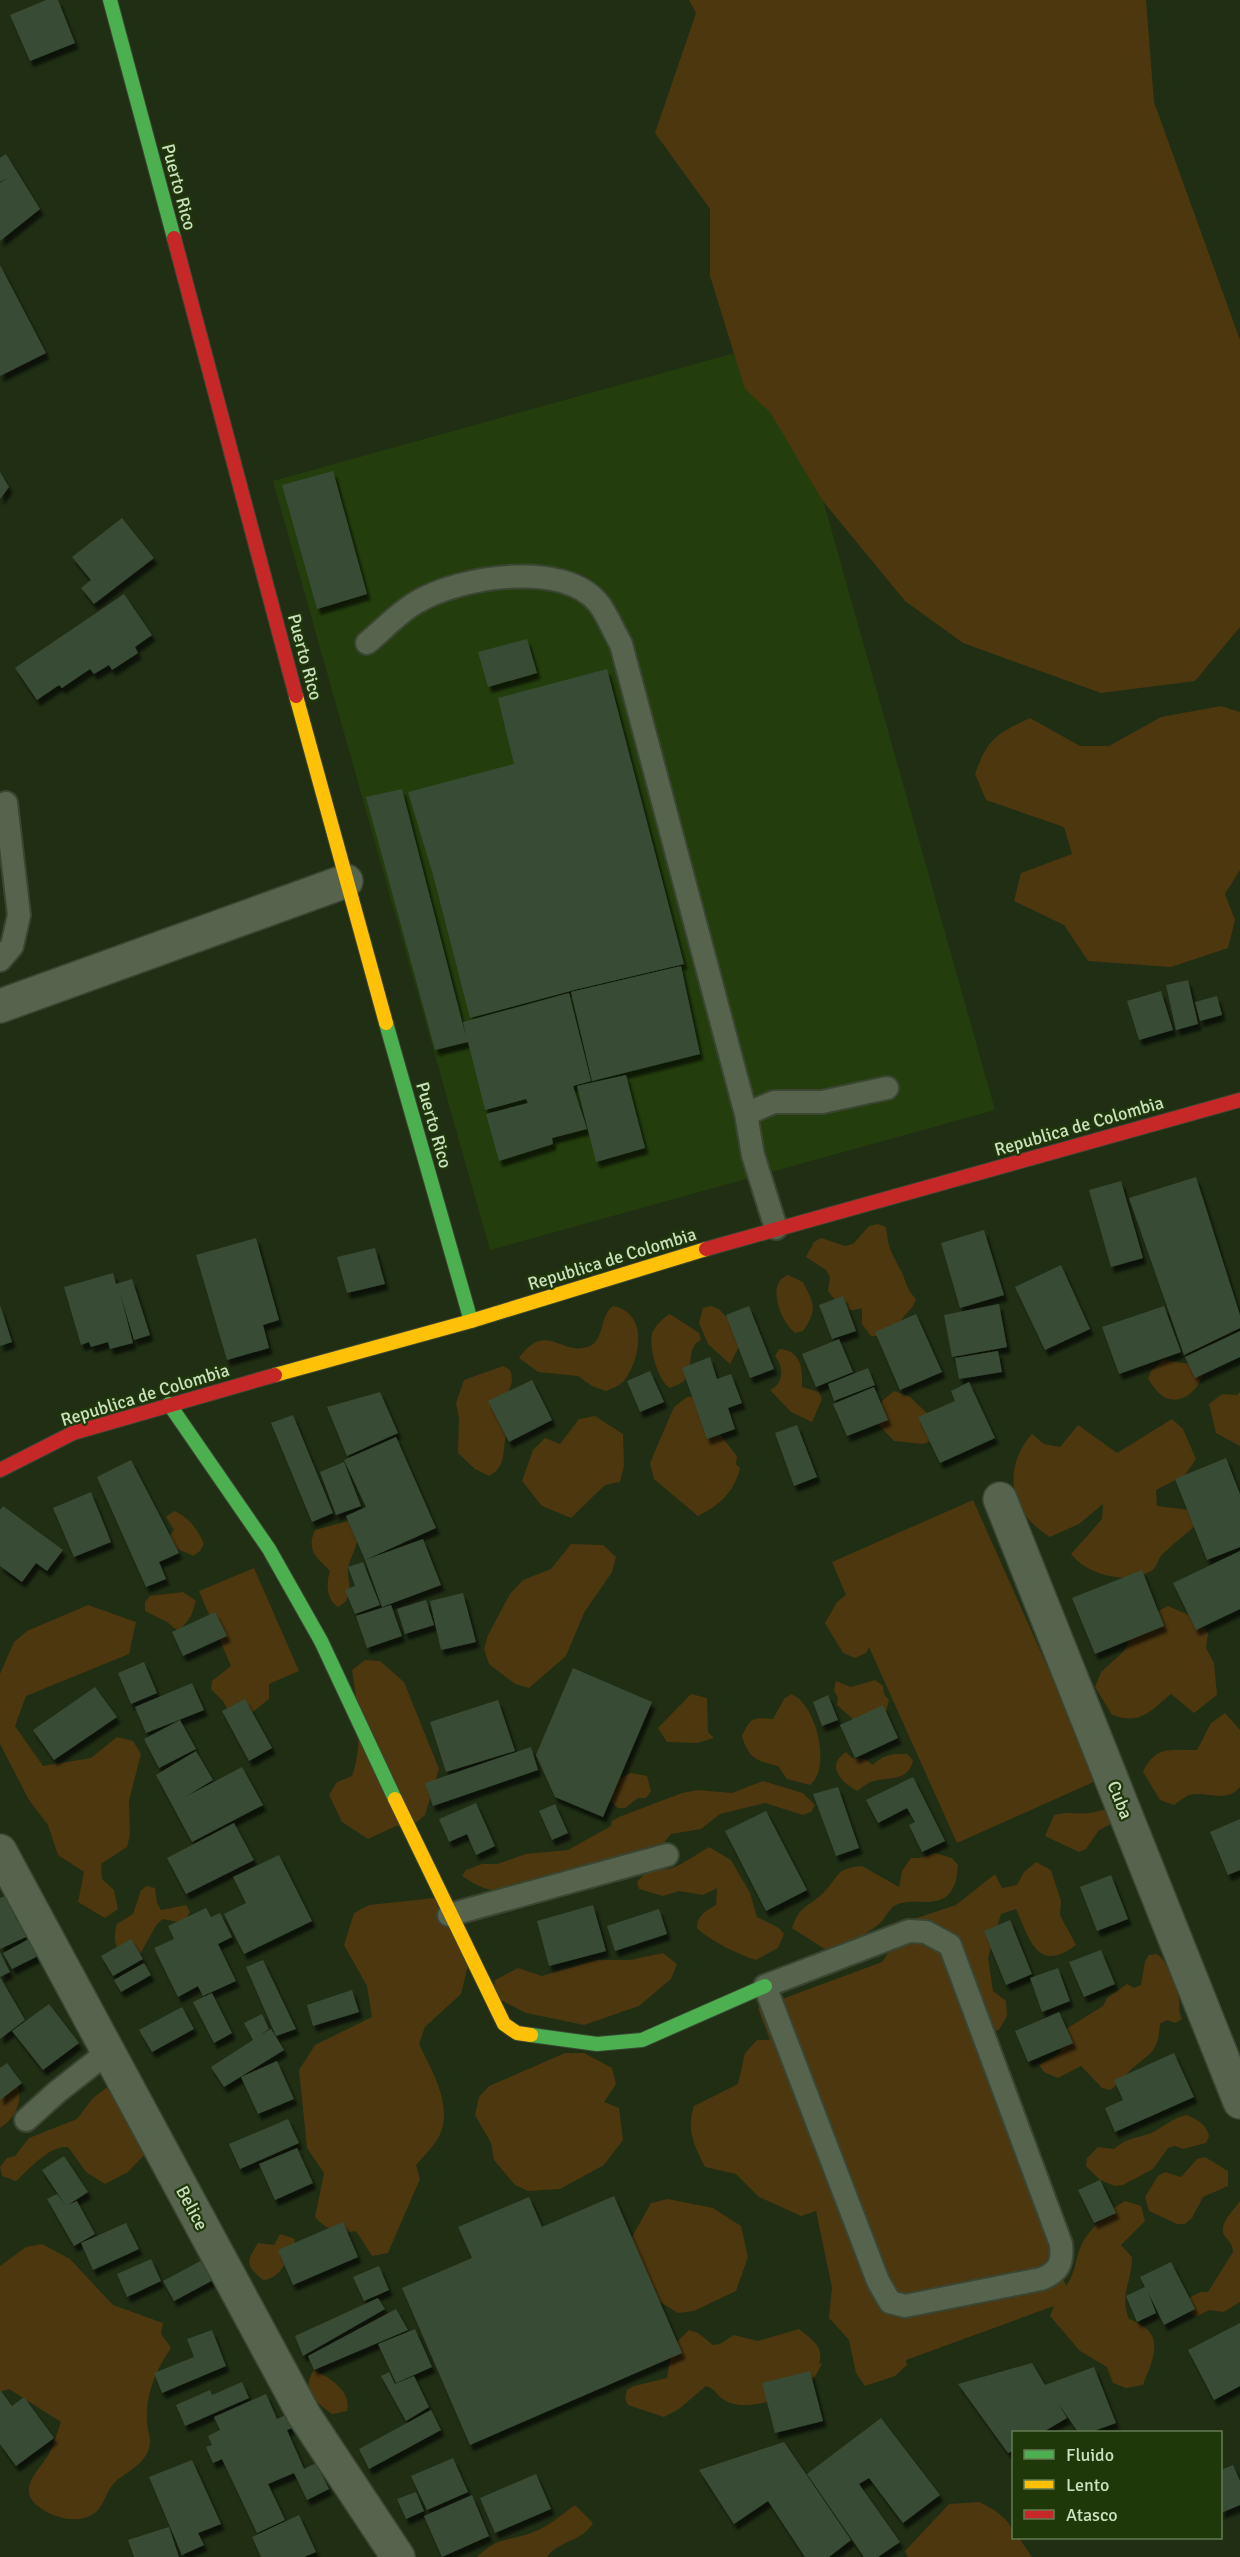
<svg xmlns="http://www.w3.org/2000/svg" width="1240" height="2557" font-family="Signika,sans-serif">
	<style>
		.built { fill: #233e0c }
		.green { fill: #4c370f }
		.building { fill: #374b36; filter: url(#shadow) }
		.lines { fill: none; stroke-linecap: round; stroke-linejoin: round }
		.lane-casing { stroke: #3a4632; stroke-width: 26 }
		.street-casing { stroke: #3a4632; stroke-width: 36 }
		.fast-casing { stroke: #3a4632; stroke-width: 16 }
		.slow-casing { stroke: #3a4632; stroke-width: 16 }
		.jam-casing { stroke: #3a4632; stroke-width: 16 }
		.lane { stroke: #56634d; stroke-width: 22 }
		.street { stroke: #56634d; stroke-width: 33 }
		.fast { stroke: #4caf50; stroke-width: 14 }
		.slow { stroke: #ffc107; stroke-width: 14 }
		.jam { stroke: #c62828; stroke-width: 14 }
		.labels { text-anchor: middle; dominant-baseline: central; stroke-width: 4.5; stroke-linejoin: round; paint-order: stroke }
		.street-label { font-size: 18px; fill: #cbe0c0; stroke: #1f3809 }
	</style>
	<defs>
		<filter id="shadow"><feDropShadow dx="3.5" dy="6" stdDeviation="1.5" flood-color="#0009"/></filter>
	</defs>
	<rect width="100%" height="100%" fill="#202e14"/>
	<path class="built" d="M778 341 995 1110 490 1250 273 481Z"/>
	<path class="green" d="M689 0H1146L1154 102 1240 340V627L1195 681 1101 693 963 643 905 601 822 500 770 412 745 389 710 276V209L655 133 696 13Z
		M1221 706 1240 712V870L1225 894 1235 920 1228 948 1171 967 1088 961 1064 925 1014 901 1021 873 1072 854 1064 827 986 800 975 774C988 738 996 734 1030 718L1080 746H1109L1161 717Z
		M878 1224 886 1227C889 1251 890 1249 900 1269 907 1282 905 1287 916 1299 913 1310 903 1314 899 1325L879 1336H871L862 1324V1308C843 1314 840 1306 828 1291L830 1277 826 1270 806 1257 814 1242 821 1238 845 1246 853 1244 869 1226Z
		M788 1275 803 1282C814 1304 818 1309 803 1331L795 1333C781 1322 765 1283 788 1275Z
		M613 1306C648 1313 641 1356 626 1378 622 1385 613 1388 606 1391L592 1386 578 1376 538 1372 519 1358C546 1319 562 1358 590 1346 604 1340 600 1315 613 1306Z
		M711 1306 719 1309 744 1337 730 1364 708 1344 699 1323 703 1308Z
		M670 1314 699 1333 701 1340C685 1347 695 1369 684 1381 681 1384 674 1386 670 1388 658 1381 647 1344 653 1331 657 1324 663 1318 670 1314Z
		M779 1349C801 1350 803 1369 802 1387L819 1392 822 1399 812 1422 791 1412 770 1390C784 1383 784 1367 775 1356Z
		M1163 1360 1196 1365 1204 1372C1200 1388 1182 1407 1164 1397 1158 1394 1152 1384 1148 1379L1151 1371Z
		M503 1366 510 1370C516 1385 507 1393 498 1406L508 1426C501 1446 509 1466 489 1476L475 1469 458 1453 459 1418 456 1403 464 1380Z
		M894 1391 910 1397 933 1419 931 1441 923 1444 894 1441 878 1424 882 1401Z
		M1240 1392V1446L1216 1433 1209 1404 1222 1394 1237 1395Z
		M695 1396 718 1404 721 1436 737 1456 736 1464 740 1468C735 1491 719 1506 698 1516L654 1479 650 1463 674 1407 687 1397Z
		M595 1416 623 1434 624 1466 620 1482 605 1485 571 1518 542 1506 522 1481 533 1450 545 1438 560 1444 579 1419Z
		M1172 1419 1183 1429 1196 1459 1185 1475 1156 1490 1157 1506 1191 1510 1196 1525C1185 1535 1171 1545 1161 1556 1157 1561 1157 1568 1151 1571 1126 1585 1087 1575 1071 1554L1102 1519 1103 1504 1079 1524 1050 1537C1010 1513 1001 1469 1032 1434L1044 1444 1060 1447 1078 1425 1117 1453Z
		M973 1500 1098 1780 957 1843 869 1647 866 1653 855 1658 843 1653 825 1623 837 1602 846 1595 832 1562Z
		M174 1511C188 1516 199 1531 204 1544L200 1551 193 1556C183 1550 176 1551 164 1543L174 1530 166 1517Z
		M348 1521 360 1532C358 1543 349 1562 348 1569 347 1585 357 1596 338 1607 326 1599 326 1583 330 1571 316 1557 306 1550 315 1530Z
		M571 1544 603 1545 616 1557 612 1572 584 1613 566 1656 529 1688 515 1684 489 1664 484 1649 488 1635 510 1594 523 1580 551 1569Z
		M254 1568 299 1671 269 1684V1699L244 1719 230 1715 223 1701 211 1689 212 1681 231 1666 199 1591Z
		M183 1592 196 1601 191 1616 179 1632 167 1622 145 1611V1602L150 1596Z
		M88 1605 136 1622 129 1654 26 1696 15 1726 43 1766 91 1758 117 1737 133 1741 141 1754 129 1801 130 1835 127 1847 101 1864 102 1879 114 1890 118 1909 105 1918 78 1902 84 1872 58 1855 48 1825 29 1800 0 1744V1674L14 1642 27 1631Z
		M1168 1606 1198 1619 1208 1633 1206 1648 1214 1663 1217 1695 1194 1713 1171 1694C1149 1712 1141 1725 1112 1715L1095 1687 1101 1672 1124 1651 1139 1621Z
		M365 1660 380 1661 404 1682 439 1769 425 1815 412 1826H396L368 1839 342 1822 329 1795 337 1782 352 1776C364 1743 357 1704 352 1670Z
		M875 1680 883 1686 884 1694 889 1700 885 1715 854 1720 837 1705 838 1698 834 1690 836 1681 851 1687Z
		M691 1694 707 1698 708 1732 714 1738 697 1743 667 1742 658 1728Z
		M791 1694C816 1703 832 1767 810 1785L787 1779 778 1766C757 1761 748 1758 742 1736 751 1717 752 1717 773 1719L784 1699Z
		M1225 1713 1240 1730V1787C1225 1805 1205 1789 1187 1796 1183 1798 1178 1802 1174 1805L1160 1800 1143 1772C1155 1745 1171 1750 1197 1750L1211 1723Z
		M846 1752 852 1758 865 1759 873 1765C884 1754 892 1754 907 1754L913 1760C909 1781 891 1777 874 1781 868 1782 863 1787 857 1791 841 1782 825 1766 846 1752Z
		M631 1773 647 1776 651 1791 646 1798H638L625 1808H618L601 1793 606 1779 623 1777Z
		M763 1781 803 1793 815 1805 811 1812 803 1815 765 1803 720 1814 701 1829 671 1834 646 1864 539 1891 519 1882C492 1894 487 1892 462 1876L466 1870 482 1864H497L526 1854 568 1850 611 1826 612 1821 619 1817 682 1793 698 1790 732 1793Z
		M1102 1810 1109 1811 1113 1823 1099 1830 1086 1849 1079 1852 1045 1836 1054 1815C1072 1810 1082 1817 1102 1810Z
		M709 1847 731 1860 750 1893 757 1917 779 1928 784 1934 778 1948 756 1960C741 1956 707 1939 697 1928 697 1915 706 1911 716 1905L717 1888 703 1895 679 1891 663 1896 639 1889 637 1882C657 1858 656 1875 675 1867 686 1862 698 1853 709 1847Z
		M935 1853 952 1858 958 1865C957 1871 957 1882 953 1888 940 1913 911 1894 893 1907 887 1912 884 1921 878 1925 865 1935 856 1937 843 1950H826L792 1928C799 1906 807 1908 822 1894 839 1879 833 1868 862 1866L899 1887 902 1871 911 1858H920Z
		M1036 1862 1051 1870 1061 1901 1060 1915 1076 1945C1037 1974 1030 1940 1016 1909L1001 1914 988 1958 993 1991 1006 2001 1007 2016 999 2030 983 2032 970 2026 1066 2286C1075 2274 1075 2260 1081 2246 1089 2229 1109 2210 1125 2201L1141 2206 1145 2221 1121 2245 1132 2257C1132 2283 1119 2295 1129 2319 1167 2333 1154 2356 1143 2385L1126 2388 1113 2383 1107 2367 1080 2351 1050 2316 1054 2306 906 2360 907 2365 895 2376 865 2386 856 2373 849 2340 829 2318 832 2288 816 2211 801 2216 759 2197 736 2174 705 2167C694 2145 686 2130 694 2106L738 2084 745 2053 757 2040H770L758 2008 882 1962 911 1920 956 1905 995 1874 1002 1888 1017 1885 1024 1872Z
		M147 1886 155 1888 157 1903 161 1910 186 1905 190 1912 186 1919 178 1922 163 1919 157 1924 137 1959C115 1955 112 1942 117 1924L133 1914 141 1890Z
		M434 1898 472 1949 461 1994 425 2027 419 2044C432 2071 456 2110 437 2140 431 2149 423 2157 416 2165L420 2179 388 2253 372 2256 356 2231C337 2234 328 2231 315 2217L324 2173 307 2148 299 2070 315 2045 372 2017 367 1986 344 1945 354 1913 369 1905Z
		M663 1953 677 1964 671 1979 639 2006 584 2025 526 2013 493 1996 495 1980 518 1968 542 1976 597 1960H630Z
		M1157 1954C1169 1962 1176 1985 1179 1999 1180 2006 1178 2012 1182 2019L1175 2023 1167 2020 1160 2024C1158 2051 1153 2051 1134 2067 1124 2075 1123 2082 1110 2090L1102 2088 1081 2066 1058 2078 1044 2072 1039 2065 1060 2053 1063 2031 1103 2006 1107 1998 1127 1984 1134 1988 1141 1985 1145 1961 1149 1955Z
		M565 2053H584L612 2068 616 2084 604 2102 619 2108 623 2140 604 2165 560 2189 528 2191 515 2185 494 2160 491 2143 475 2115 479 2097 489 2086Z
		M0 2067C28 2078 24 2114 0 2128Z
		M106 2088H114L146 2153 128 2172 105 2184 86 2172 68 2147C49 2145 30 2169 16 2181L2 2176 0 2167 7 2158 15 2156 29 2138 77 2119 93 2098Z
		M1187 2115C1198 2120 1206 2124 1209 2136L1206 2143 1183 2149 1175 2146 1168 2148 1153 2169 1123 2185 1115 2186 1100 2180 1086 2166 1087 2158 1098 2147 1114 2149C1129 2136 1138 2139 1153 2132 1165 2126 1174 2117 1187 2115Z
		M1205 2157 1228 2171V2186L1203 2197 1192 2218 1185 2224H1177L1149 2211 1145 2197 1158 2176 1165 2172 1181 2177 1197 2159Z
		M668 2199 713 2208 741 2226 748 2257 736 2291 694 2311 678 2313 638 2288 628 2244 651 2203Z
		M1240 2201V2302L1224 2312 1209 2310 1196 2317 1184 2308 1186 2300 1200 2292H1208L1233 2252C1232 2243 1229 2242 1224 2235 1218 2224 1234 2210 1240 2201Z
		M280 2234 295 2239C292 2255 280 2280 263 2280 245 2265 246 2262 258 2243L274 2245Z
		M42 2244 70 2259 113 2305 163 2323 161 2334 171 2348C156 2370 146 2392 147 2420 147 2432 153 2439 148 2451 142 2466 126 2472 115 2482 107 2490 105 2502 98 2510 83 2526 55 2519 39 2507 14 2489 42 2468 50 2452 55 2443 57 2432 61 2422L9 2389 0 2392V2266L26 2247Z
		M799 2329C811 2339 825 2347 819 2363L822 2364C819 2369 816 2376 812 2380 795 2396 745 2414 724 2400 716 2395 716 2389 706 2386L679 2409 664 2417 628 2405 625 2398 627 2390 634 2386 667 2378 672 2347 689 2330 698 2333 713 2345 720 2344 734 2335 758 2341Z
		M314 2370C329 2377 352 2391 347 2411L332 2414C316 2402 300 2391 314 2370Z
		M979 2502C993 2508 1014 2521 1014 2538H1019L1032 2557H908L905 2551 949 2504Z
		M575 2505 593 2523C582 2542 559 2540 547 2557H477C499 2536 506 2542 531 2533 548 2527 561 2515 575 2505Z"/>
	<path class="building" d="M46 0H58L75 43 30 61 10 15Z
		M6 154 40 209 0 241V183L8 178 0 182V158Z
		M0 265 46 353 0 376Z
		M333 471 367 594 317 609 282 485Z
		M0 472 9 487 0 499Z
		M122 518 154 558 94 604 81 588 91 580 72 557Z
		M124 594 152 635 135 647 138 653 112 670 109 665 94 674 90 669 62 688 59 685 37 700 15 668Z
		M527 639 537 673 488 687 478 652Z
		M607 669 684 964 578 989 470 1018 433 875 408 792 514 764 498 698Z
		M402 789 466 1037 463 1022 569 993 591 1081 573 1086 587 1129 552 1138 553 1144 499 1161 486 1114 528 1103 526 1099 485 1110 468 1042 435 1050 366 797Z
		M681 966 700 1054 592 1081 571 992Z
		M1188 980 1198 1024 1176 1030 1166 985Z
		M1161 991 1173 1030 1139 1040 1127 1001Z
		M1217 996 1222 1015 1200 1021 1195 1002Z
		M626 1075 645 1148 596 1162 577 1086Z
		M1196 1177 1240 1315V1328L1184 1355 1129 1198Z
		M1121 1181 1143 1258 1111 1267 1089 1190Z
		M984 1230 1004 1295 960 1308 941 1243Z
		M256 1238 279 1320 263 1325 269 1348 227 1360 196 1255Z
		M375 1248 385 1284 347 1293 337 1257Z
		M1061 1265 1090 1329 1045 1350 1015 1287Z
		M113 1273 116 1284 132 1279 150 1335 134 1340 120 1293 133 1343 110 1349 108 1342 91 1347 89 1342 81 1345 64 1287Z
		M843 1296 856 1331 832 1339 819 1305Z
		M999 1304 1007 1347 952 1357 944 1315Z
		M0 1305 12 1342 0 1346Z
		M749 1306 774 1369 750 1378 726 1315Z
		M1164 1306 1181 1352 1119 1374 1102 1327Z
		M916 1314 942 1372 900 1390 875 1332Z
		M1240 1331V1357L1195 1378 1185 1357Z
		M839 1339 853 1372 816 1387 802 1354Z
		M998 1351 1002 1372 959 1379 955 1358Z
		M710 1357 717 1379 731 1374 742 1403 728 1408 735 1429 707 1439 682 1368Z
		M868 1368 875 1385 834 1401 828 1384Z
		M650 1371 664 1402 640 1412 627 1381Z
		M532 1380 552 1420 509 1442 488 1401Z
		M969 1382 995 1438 940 1463 918 1417 955 1401 951 1391Z
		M874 1387 888 1420 847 1436 833 1404Z
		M380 1392 398 1433 347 1456 327 1407Z
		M293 1415 333 1513 312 1522 271 1423Z
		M797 1425 817 1477 794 1486 775 1433Z
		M396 1437 436 1528 365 1560 346 1516 366 1507 344 1460Z
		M1226 1458 1240 1494V1547L1207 1560 1175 1479Z
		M131 1460 179 1553 159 1562 166 1579 146 1587 97 1477Z
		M344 1462 361 1506 336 1515 320 1472Z
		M91 1492 111 1542 74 1557 53 1508Z
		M3 1506 63 1550 47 1571 36 1563 22 1582 0 1566V1510Z
		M423 1539 441 1585 382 1607 365 1560Z
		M1240 1551V1609L1196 1630 1173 1583Z
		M363 1562 380 1605 355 1614 345 1590 355 1586 348 1567Z
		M1142 1570 1164 1626 1095 1654 1072 1598Z
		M463 1593 476 1642 441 1650 430 1601Z
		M426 1600 434 1625 405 1634 397 1609Z
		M391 1605 402 1636 367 1648 356 1616Z
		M215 1612 227 1636 183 1656 172 1632Z
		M144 1662 157 1693 131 1704 118 1673Z
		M573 1668 652 1702 603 1817 555 1797 536 1755Z
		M192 1683 204 1710 146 1733 135 1707Z
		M95 1687 117 1717 54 1760 33 1730Z
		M828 1695 838 1720 822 1726 813 1702Z
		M245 1699 272 1748 249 1761 222 1711Z
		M498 1700 515 1751 446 1772 430 1722Z
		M883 1705 898 1738 855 1758 840 1725Z
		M180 1720 196 1749 159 1768 144 1739Z
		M531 1747 538 1770 433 1806 425 1783Z
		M196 1751 213 1780 185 1797 242 1767 263 1805 192 1842 156 1775Z
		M913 1777 945 1841 922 1852 909 1825 915 1822 907 1808 878 1823 866 1800Z
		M838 1787 859 1848 836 1856 813 1794Z
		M476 1803 495 1846 476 1855 467 1834 449 1842 439 1819Z
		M555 1804 568 1833 552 1840 539 1811Z
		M766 1811 807 1890 766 1911 725 1831Z
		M1240 1819V1870L1228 1875 1210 1832Z
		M234 1823 254 1860 186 1894 167 1858Z
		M279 1855 312 1921 244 1954 224 1914 246 1903 233 1877Z
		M1111 1875 1128 1919 1097 1931 1080 1887Z
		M5 1896 17 1921 21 1920 28 1936 0 1949V1898Z
		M593 1905 606 1951 549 1966 537 1921Z
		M206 1908 211 1917 220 1913 232 1937 218 1944 236 1981 203 1996 198 1986 178 1997 154 1948 174 1939 168 1926Z
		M659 1909 667 1934 615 1951 607 1926Z
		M1010 1920 1032 1974 1006 1985 984 1931Z
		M29 1939 38 1956 12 1969 3 1953Z
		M131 1939 143 1959 113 1976 101 1956Z
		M1101 1950 1115 1984 1084 1997 1069 1962Z
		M0 1952 10 1972 0 1977Z
		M263 1960 296 2029 276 2036 246 1967Z
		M144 1963 151 1975 121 1992 114 1980Z
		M1058 1968 1070 2001 1042 2012 1030 1978Z
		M0 1977 25 2020 0 2039Z
		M352 1990 359 2012 313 2026 307 2005Z
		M212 1993 232 2033 214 2043 193 2002Z
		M49 2004 79 2043 43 2070 12 2031Z
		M182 2007 194 2029 152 2052 139 2030Z
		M1059 2012 1073 2043 1028 2062 1015 2031Z
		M262 2014 269 2029 260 2035 271 2029 284 2050 224 2087 211 2067 253 2040 244 2023Z
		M1174 2053 1194 2097 1115 2132 1105 2108 1123 2100 1114 2080Z
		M277 2061 294 2099 258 2114 241 2077Z
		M7 2063 22 2083 0 2100V2068Z
		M288 2119 299 2143 240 2169 229 2144Z
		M297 2148 313 2183 275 2200 259 2164Z
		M64 2156 88 2192 68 2205 77 2201 95 2234 74 2246 47 2199 57 2194 66 2206 42 2170Z
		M1100 2180 1116 2213 1094 2223 1078 2190Z
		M614 2196 682 2353 470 2445 402 2288 472 2258 458 2227 529 2197 542 2227Z
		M343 2222 358 2257 293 2285 278 2250Z
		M126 2223 139 2249 93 2270 81 2243Z
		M206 2258 217 2278 174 2301 163 2281Z
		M151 2259 161 2281 127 2297 117 2274Z
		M1171 2262 1195 2309 1164 2325 1148 2292 1156 2313 1137 2322 1126 2296 1145 2287 1140 2277Z
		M379 2266 389 2290 364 2301 353 2277Z
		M378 2298 385 2309 303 2356 295 2336Z
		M396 2309 408 2330 314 2370 308 2356Z
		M1240 2323V2386L1214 2400 1188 2350Z
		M415 2329 432 2367 396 2383 378 2344Z
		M212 2330 226 2366 162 2393 154 2373 194 2357 187 2339Z
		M1032 2363 1045 2385 1094 2367 1116 2423 1091 2432H1078L1058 2403 1067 2418 1043 2432H1014V2450L1008 2453 958 2384Z
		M810 2371 823 2421 775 2433 762 2383Z
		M389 2372 395 2384 414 2376 429 2407 406 2421 381 2376Z
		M242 2382 249 2398 185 2426 176 2405 210 2390 212 2395Z
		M0 2390 12 2406 24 2397 54 2438 16 2466 0 2444Z
		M266 2394 277 2419 286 2415 292 2428 287 2430 304 2469 316 2463 329 2489 307 2500 294 2473 268 2484 285 2520 257 2533 222 2459 213 2463 206 2447 212 2445 208 2436 220 2430 214 2417Z
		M431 2410 441 2430 369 2469 359 2449Z
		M881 2418 940 2495 903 2523 869 2478 859 2484 900 2542 878 2557H864L807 2474Z
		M784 2442 851 2540 829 2557H805L768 2501 734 2524 699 2470Z
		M453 2458 468 2492 427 2510 411 2476Z
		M192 2460 221 2524 198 2533 204 2545 182 2555 149 2477Z
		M1233 2465 1240 2481V2505L1221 2513V2470Z
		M536 2474 551 2509 495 2533 480 2498Z
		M416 2492 424 2511 406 2519 397 2499Z
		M472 2495 489 2536 442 2557 424 2516Z
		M299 2515 316 2552 304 2557H261L252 2537Z
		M169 2527 179 2557H134L128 2540Z"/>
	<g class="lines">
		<g class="lane-casing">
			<path id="lane" d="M367 643C383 630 399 612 417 602 459 577 564 559 599 604 608 616 614 632 621 644L746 1114 753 1155 776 1228
				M0 960 12 946 19 915 6 803
				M746 1114 774 1102H822L887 1088
				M449 1915 667 1855
				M909 1931 926 1932 950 1945 1061 2244C1063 2263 1059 2272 1041 2279L905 2306 890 2302 878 2281 765 1986Z
				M26 2120 57 2092 108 2052"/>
		</g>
		<g class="street-casing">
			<path id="street" d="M0 1006 346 881
				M1000 1499 1240 2102
				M0 1851 304 2415 398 2557"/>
		</g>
		<g class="fast-casing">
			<path id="fast" d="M110 0 174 238
				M386 1023 471 1321
				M169 1404 269 1549 321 1641 395 1799
				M531 2035 597 2044 642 2040 765 1986"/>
		</g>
		<g class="slow-casing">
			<path id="slow" d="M296 696 386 1023
				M275 1375 471 1321 706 1249
				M395 1799 504 2024 517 2033 531 2035"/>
		</g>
		<g class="jam-casing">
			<path id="jam" d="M174 238 296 696
				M706 1249 1240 1100
				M0 1470 73 1433 275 1375"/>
		</g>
		<use href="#lane" class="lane"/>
		<use href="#street" class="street"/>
		<use href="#fast" class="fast"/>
		<use href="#slow" class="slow"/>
		<use href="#jam" class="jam"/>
	</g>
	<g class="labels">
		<g class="street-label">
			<text transform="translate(179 187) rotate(75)">Puerto Rico</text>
			<text transform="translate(305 657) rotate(75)">Puerto Rico</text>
			<text transform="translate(434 1125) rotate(74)">Puerto Rico</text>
			<text transform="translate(1079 1126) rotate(-16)">Republica de Colombia</text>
			<text transform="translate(612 1259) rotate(-17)">Republica de Colombia</text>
			<text transform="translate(145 1395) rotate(-17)">Republica de Colombia</text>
			<text transform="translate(1120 1800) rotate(68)">Cuba</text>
			<text transform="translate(192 2208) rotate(62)">Belice</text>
		</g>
	</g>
	<rect x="1012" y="2431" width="210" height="108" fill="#1f3809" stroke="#647b52" stroke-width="1.5"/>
	<rect x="1024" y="2450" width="30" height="9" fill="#4caf50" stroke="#647b52" stroke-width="1.5"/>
	<text x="1066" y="2461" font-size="18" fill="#cbe0c0">Fluido</text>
	<rect x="1024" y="2480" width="30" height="9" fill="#ffc107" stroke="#647b52" stroke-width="1.5"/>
	<text x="1066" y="2491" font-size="18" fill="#cbe0c0">Lento</text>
	<rect x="1024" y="2510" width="30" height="9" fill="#c62828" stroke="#647b52" stroke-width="1.5"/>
	<text x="1066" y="2521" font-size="18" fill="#cbe0c0">Atasco</text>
</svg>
